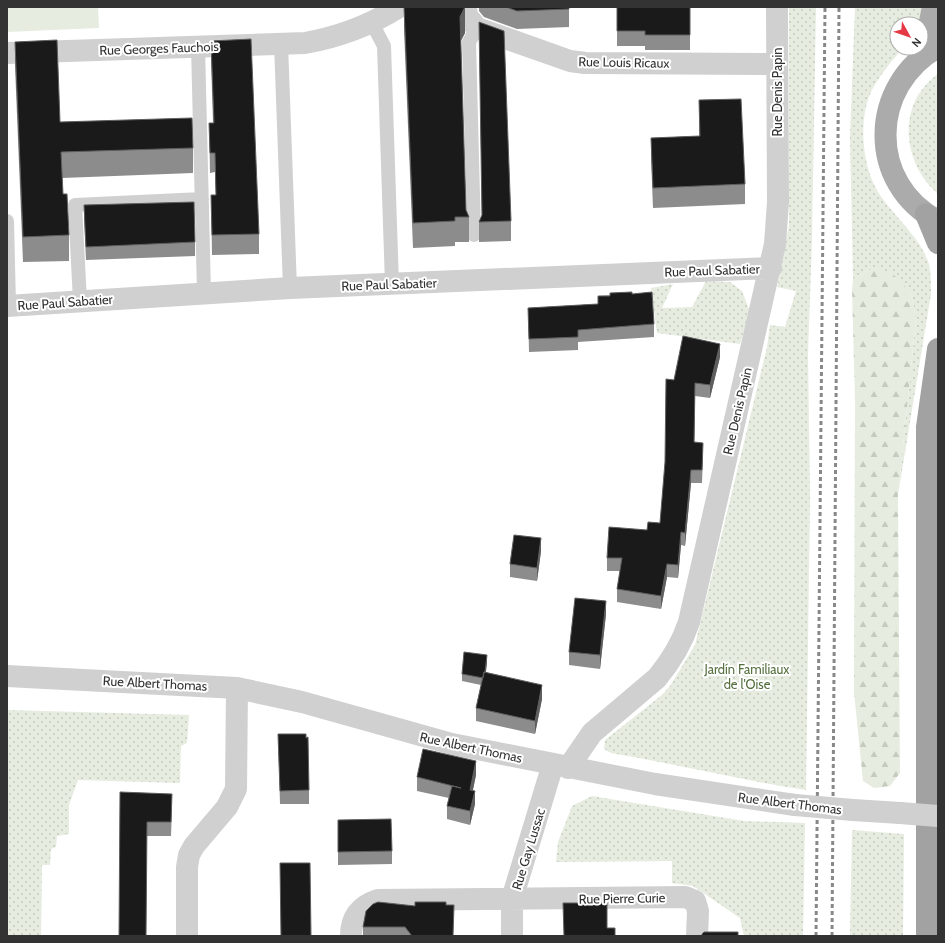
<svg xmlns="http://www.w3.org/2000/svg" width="945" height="943" font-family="Cabin,sans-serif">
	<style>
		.green { fill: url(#green-dots) }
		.forest { fill: url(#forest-firs) }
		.pitch { fill: #e6ecdf }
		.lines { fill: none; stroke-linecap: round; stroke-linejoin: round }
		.service { stroke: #d0d0d0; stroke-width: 14 }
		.minor { stroke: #d0d0d0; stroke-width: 22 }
		.primary { stroke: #ababab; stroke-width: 22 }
		.trunk { stroke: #a2a2a2; stroke-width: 22 }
		.rail { stroke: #888; stroke-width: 3; stroke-dasharray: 4 3; stroke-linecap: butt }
		.minor-bridge { stroke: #d0d0d0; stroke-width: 22 }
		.wall { fill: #8c8c8c }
		.shaded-wall { fill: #5f5f5f }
		.building { fill: #1a1a1a; stroke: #5f5f5f }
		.labels { text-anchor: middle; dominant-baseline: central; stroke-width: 4; stroke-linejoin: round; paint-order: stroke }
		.street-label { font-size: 13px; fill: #333; stroke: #fff }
		.park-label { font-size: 13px; fill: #56703f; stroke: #fff }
	</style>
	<defs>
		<pattern id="green-dots" width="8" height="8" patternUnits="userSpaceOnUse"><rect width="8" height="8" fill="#e6ecdf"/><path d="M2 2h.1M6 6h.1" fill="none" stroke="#c6cbc0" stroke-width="1.8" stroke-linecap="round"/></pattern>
		<pattern id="forest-firs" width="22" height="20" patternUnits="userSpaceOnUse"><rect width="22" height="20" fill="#e6ecdf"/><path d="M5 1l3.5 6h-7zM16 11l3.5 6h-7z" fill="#c6cbc0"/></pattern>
	</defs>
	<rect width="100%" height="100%" fill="#fff"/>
	<path class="green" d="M789 7H816L812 238 808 354 810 497 806 790C740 780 676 764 611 753L604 749 605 740 662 695 670 686 695 645 767 347 770 325 785 327 796 291 777 287 789 225Z
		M855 7H924L919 24H897V48H903C891 62 879 76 871 92 858 120 862 166 878 192 893 216 920 236 929 264 931 273 931 284 931 294L898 495 916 319 911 293 876 267 853 279 850 137Z
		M938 74V194C902 163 896 104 938 74Z
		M706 281 730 282 742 291 750 312 740 344 657 333 651 288 673 284 662 308 692 307Z
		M7 710 189 715 187 743 181 746 180 783 78 780 69 805V834L57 836 56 847 51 849 50 865H42L41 936H7Z
		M592 796 744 821 805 823 803 936H744L740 918 693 886 672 883V861L556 862 558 842 572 806Z
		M852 830 904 834 903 936H850Z"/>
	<path class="forest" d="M876 267 893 274 911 293 916 319 898 495 900 773 890 786 874 788 863 781 854 692 855 400 852 289 853 279Z"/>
	<path class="pitch" d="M7 7H98L99 28 7 32Z"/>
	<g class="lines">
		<path class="service" d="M372 23 384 46 392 284
			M281 44 290 288
			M198 46 204 293
			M7 221 9 305
			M474 235 469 42 477 28
			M80 301 75 205 202 199"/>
		<path class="minor" d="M466 7 467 16 477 28 570 61 585 63 777 64
			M7 53 305 43C339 37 369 26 399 7
			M7 306 290 288 771 268
			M7 676 237 688 302 702 452 744 655 784 795 805
			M568 768 592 733 657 678C672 660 682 643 689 622L775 244 778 202 777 7
			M853 810 900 813
			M187 936V867L189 855 194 846 227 807 236 789 237 688
			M351 936C351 917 360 906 378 900L685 897 695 901 698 911 697 936
			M512 936V899L553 764"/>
		<path class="primary" d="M938 47C869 85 867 184 938 221
			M921 48 928 31 933 7"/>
		<path class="trunk" d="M926 214 938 243
			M927 936V427L938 349"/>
		<path class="rail" d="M816 936 825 7
			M832 936 839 7"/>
		<path class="minor-bridge" d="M795 805 853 810
			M900 813 938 816"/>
	</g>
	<path class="wall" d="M404 7 465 33 461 41 466 210 469 217V242H455V246L413 248 404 30Z
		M479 7H569V27L517 29 484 17 479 11Z
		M617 7H690V50H645V46H617Z
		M479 22 511 221V241L479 242V222L482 216Z
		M211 41 259 234V254L212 255 211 195H216L215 172 210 173 209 123H213L211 60Z
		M15 42 60 122 193 148V173L62 178 63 194 69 235V261L23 262 15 67Z
		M699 100 745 184V204L653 208 651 158V138L699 136Z
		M84 205 195 242V256L86 260 84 218Z
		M632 294 654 324V337L578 342V350L529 352 528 308 598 304V296Z
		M720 357 710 398 695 396 694 442 703 456 702 483H691L685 546 681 545 678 578 667 577 661 609 617 602V589L620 571H607V558L647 530 660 523 674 380Z
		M541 551 537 581 510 577V564Z
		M606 614 600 669 569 665V652Z
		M487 662 486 672 542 699 535 734 476 721V708L481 685 462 681V674Z
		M278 734 309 790V804H280Z
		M476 775 473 790 475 804 470 825 447 819V806L449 798 417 791V777Z
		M120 792 172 808 171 836H147Z
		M338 820 392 851V864L338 865Z
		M446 905 453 936H363V927L415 906Z"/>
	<path class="shaded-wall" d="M465 7V33L460 42V17Z
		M720 344V357L710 398V385Z
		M695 383V396L694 455V442Z
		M691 470V483L685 546V533Z
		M681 532V545L678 578V565Z
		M541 538V551L537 581V568Z
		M667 564V577L661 609V596Z
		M606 601V614L600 669V655Z
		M487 655V662L484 686V679Z
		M542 685V699L535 734V721Z
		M476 761V775L470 803V790Z
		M475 791V804L470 825V811Z"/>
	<path class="building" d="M404 7H465L460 17 466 210 469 217H455V221L413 223Z
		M506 7H569V9L517 11Z
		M617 7H690V35H645V31H617Z
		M479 22 504 31 511 221 479 222 482 215Z
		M251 39 259 234 212 235 211 195H216L215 153H210L209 123H214L211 41Z
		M57 40 60 122 192 118 193 148 61 152 63 194H67L69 235 23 237 15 42Z
		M741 99 745 184 653 188 651 138 700 136 699 100Z
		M194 202 195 242 86 247 84 205Z
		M632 292V294L652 292 654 324 578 330V337L529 339 528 308 598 304V296H610V293Z
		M683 336 720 344 710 385 695 383 694 442 703 443 702 470H691L685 533 681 532 678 565 667 564 661 596 617 589 622 558H607L609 527 647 530 648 522 660 523 665 462 666 379 674 380Z
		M514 535 541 538 537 568 510 564Z
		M575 598 606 601 600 655 569 652Z
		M464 652 487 655 485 672H484L483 678 462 674Z
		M484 672 542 685 535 721 476 708Z
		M278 734H306V738L308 737 309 790 280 791Z
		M423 749 476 761 470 790 475 791 470 811 447 806 452 786 461 788 417 777Z
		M120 792 172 794 171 822H147L146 936H119Z
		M391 819 392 851 338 852V820Z
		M280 863H310L311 936H281Z
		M378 902 415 906V902H446V905H454L453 936H412L405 927H363L366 911 373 904Z
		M563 903H607V928H615V936H564Z
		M704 932H738V936H702V934Z"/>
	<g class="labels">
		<g class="street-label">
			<text transform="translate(159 48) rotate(-2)">Rue Georges Fauchois</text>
			<text transform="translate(624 62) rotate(1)">Rue Louis Ricaux</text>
			<text transform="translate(777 92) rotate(-90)">Rue Denis Papin</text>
			<text transform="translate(712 270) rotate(-2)">Rue Paul Sabatier</text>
			<text transform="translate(389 284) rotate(-2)">Rue Paul Sabatier</text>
			<text transform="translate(65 302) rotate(-4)">Rue Paul Sabatier</text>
			<text transform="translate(737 411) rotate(-77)">Rue Denis Papin</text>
			<text transform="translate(155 683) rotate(3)">Rue Albert Thomas</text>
			<text transform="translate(471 747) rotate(12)">Rue Albert Thomas</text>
			<text transform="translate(790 803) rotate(7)">Rue Albert Thomas</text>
			<text transform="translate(528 849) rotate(-73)">Rue Gay Lussac</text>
			<text transform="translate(622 898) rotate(-1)">Rue Pierre Curie</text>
		</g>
		<g class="park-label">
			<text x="747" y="669">Jardín Familiaux<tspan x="747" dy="15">de l'Oise</tspan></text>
		</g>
	</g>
	<rect width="945" height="943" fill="none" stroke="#333333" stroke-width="16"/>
	<g transform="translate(909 36) rotate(130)"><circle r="19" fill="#ffffff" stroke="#adadad"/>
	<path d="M0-3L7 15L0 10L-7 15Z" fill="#e63946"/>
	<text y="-6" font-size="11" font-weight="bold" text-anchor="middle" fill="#333333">N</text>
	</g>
</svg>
